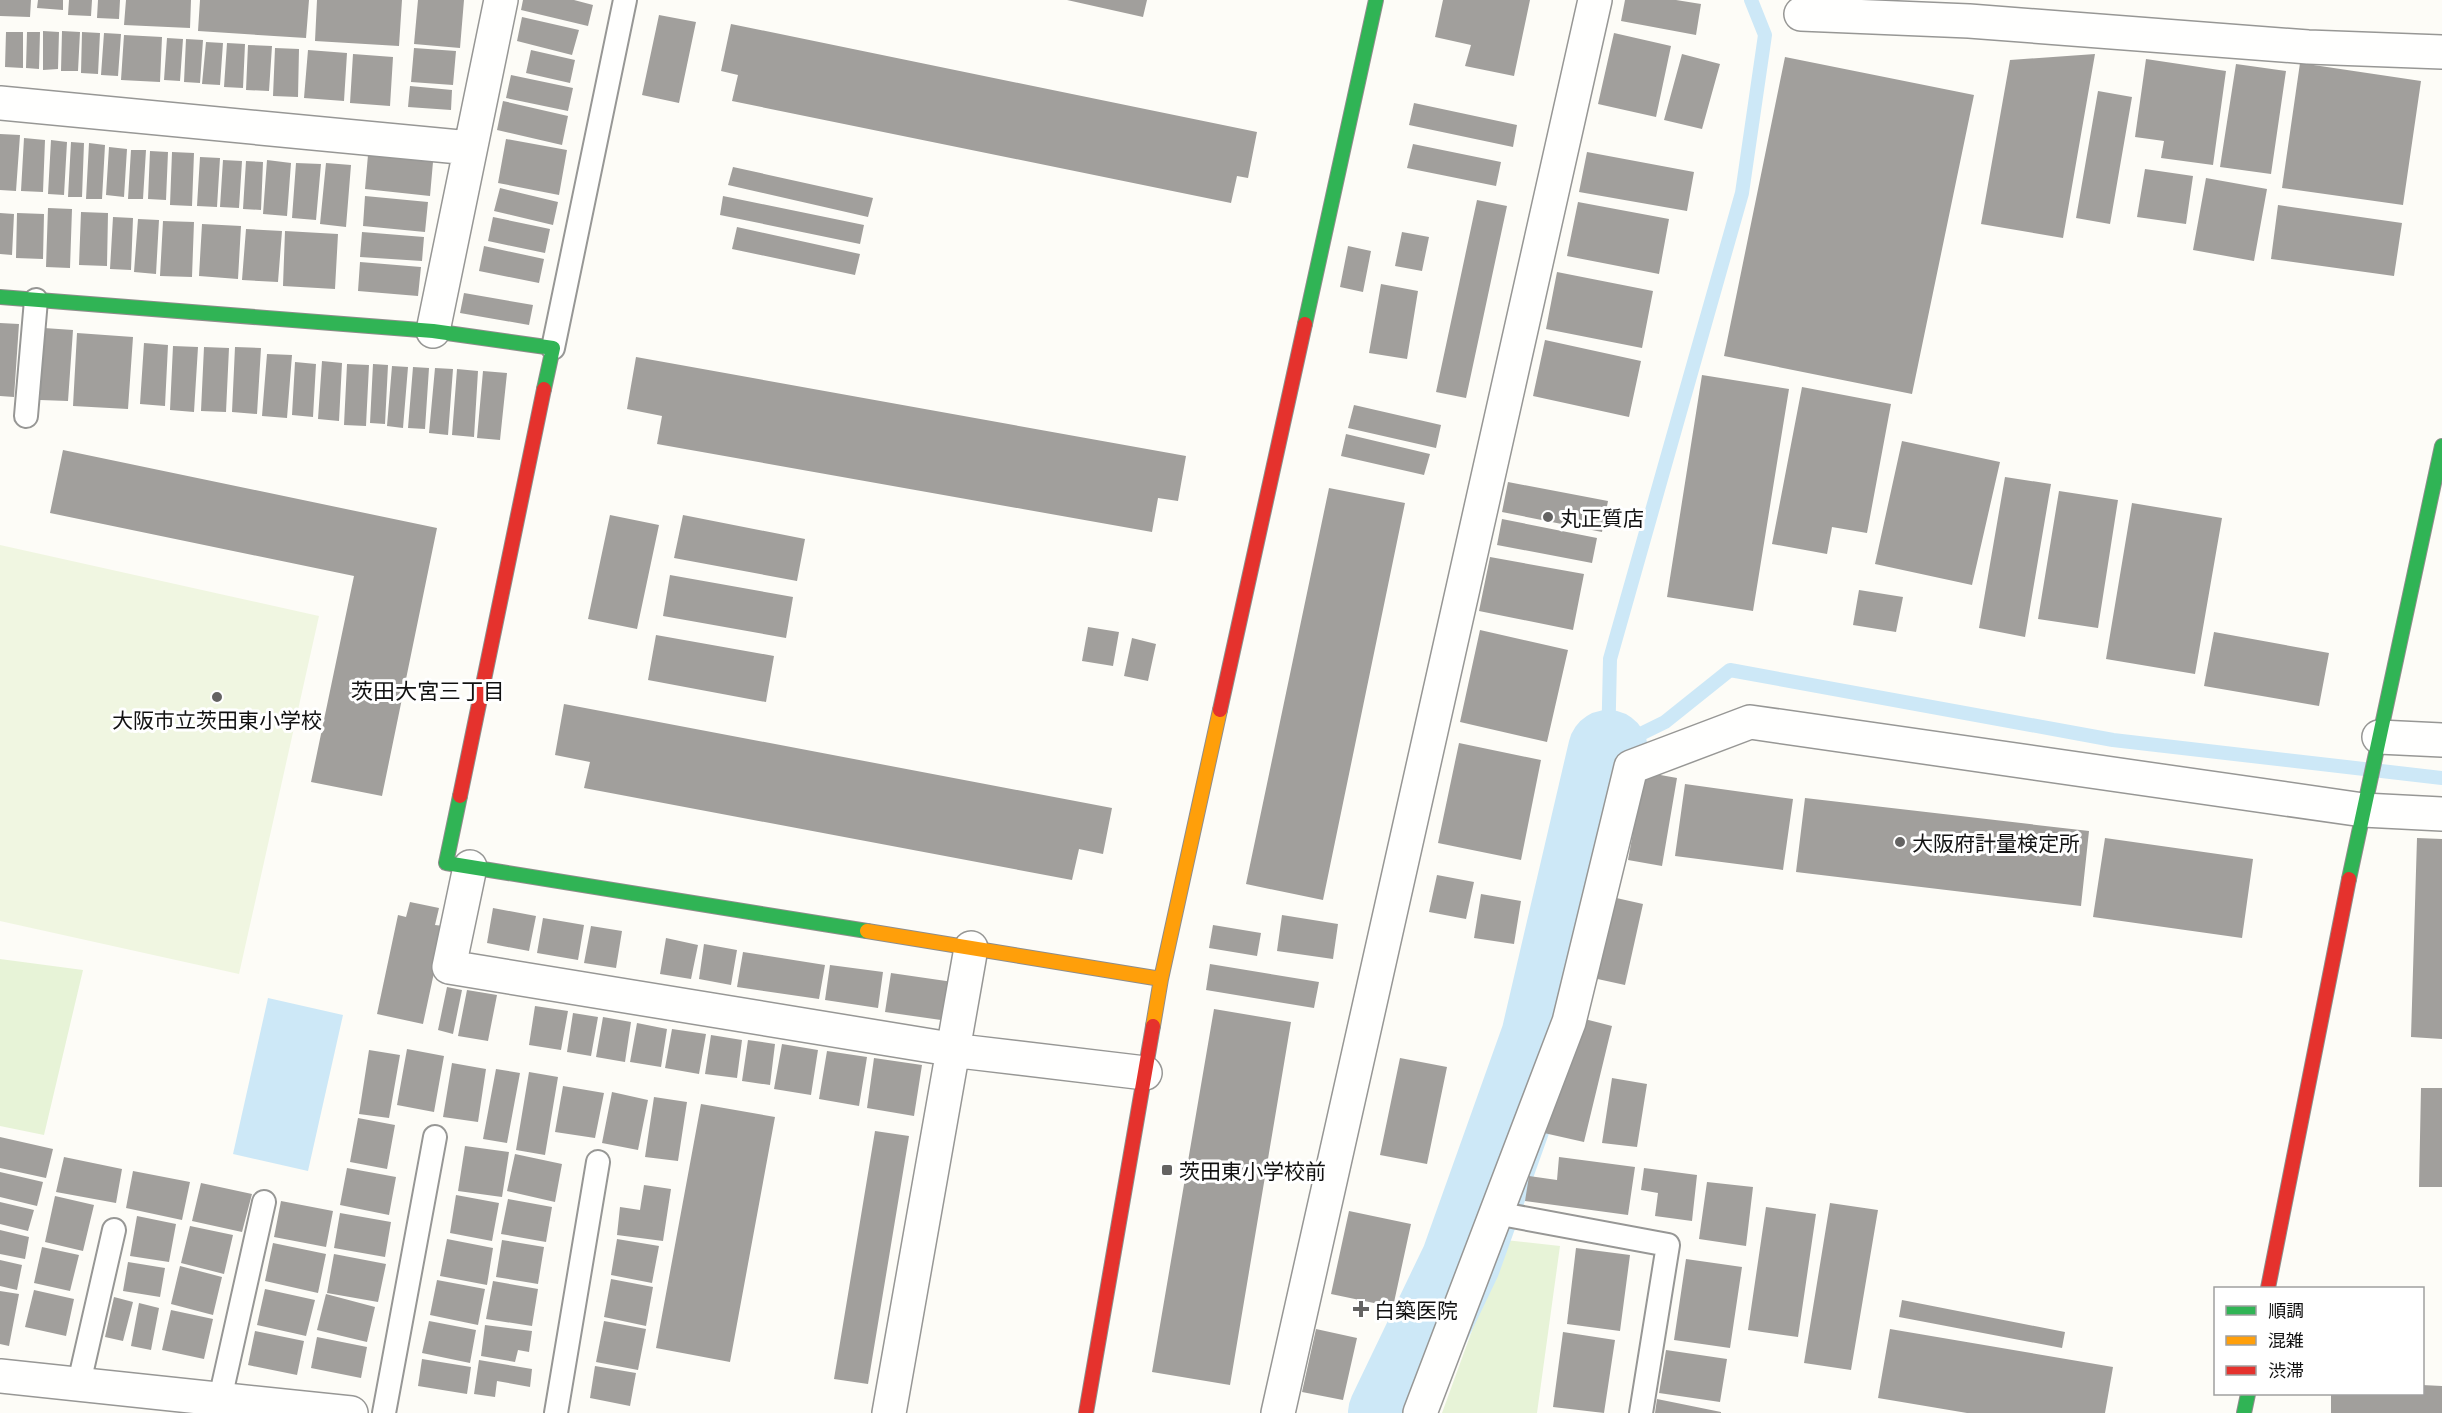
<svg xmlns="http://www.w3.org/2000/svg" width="2442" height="1413" font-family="Georgia,'Noto Sans JP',serif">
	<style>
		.green { fill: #e7f3d7 }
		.pitch { fill: #f0f6e1 }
		.water { fill: #cde8f7 }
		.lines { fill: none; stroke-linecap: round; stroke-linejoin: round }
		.stream { stroke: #cde8f7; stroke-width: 14 }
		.river { stroke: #cde8f7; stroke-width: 80 }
		.building { fill: #a19f9c }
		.lane-casing { stroke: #979795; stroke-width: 26 }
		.street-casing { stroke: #979795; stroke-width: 36 }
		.fast-casing { stroke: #8e8d8b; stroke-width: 16 }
		.slow-casing { stroke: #8e8d8b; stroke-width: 16 }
		.jam-casing { stroke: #8e8d8b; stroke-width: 16 }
		.lane { stroke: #fffffe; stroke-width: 22 }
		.street { stroke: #fffffe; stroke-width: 33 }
		.fast { stroke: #30b455; stroke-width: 14 }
		.slow { stroke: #ff9f0a; stroke-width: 14 }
		.jam { stroke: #e5322d; stroke-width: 14 }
		.poi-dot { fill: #646362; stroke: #fff; stroke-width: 2 }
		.labels { text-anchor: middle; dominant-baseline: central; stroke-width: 6; stroke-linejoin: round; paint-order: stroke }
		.poi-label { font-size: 21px; fill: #111; stroke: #fff; text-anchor: start }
		.neighbourhood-label { font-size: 22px; fill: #111; stroke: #fff }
	</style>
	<rect width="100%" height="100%" fill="#fdfcf7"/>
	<path class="green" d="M0 959 83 970 44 1135 0 1126Z
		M1505 1240 1560 1246 1537 1413H1442Z"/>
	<path class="pitch" d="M0 545 319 616 239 974 0 921Z"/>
	<path class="water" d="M268 998 343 1015 308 1171 233 1154Z"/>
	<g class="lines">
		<path class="stream" d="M1751 0 1765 35 1742 193 1610 659 1608 750 1665 722 1730 670 2113 740 2442 778"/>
		<path class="river" d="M1388 1413 1461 1261 1541 1037 1608 750"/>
	</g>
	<path class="building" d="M0 0H31L30 17 0 16Z
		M38 0H63V10L37 8Z
		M69 0H92L91 16 68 15Z
		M98 0H120L119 19 97 18Z
		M126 0H191L190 28 124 25Z
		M200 0H309L306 38 198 31Z
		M317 0H402L399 46 315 41Z
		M418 0H464L460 48 414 44Z
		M523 0H574L593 5 588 26 521 10Z
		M1067 0H1147L1143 17Z
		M1443 0H1530L1514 76 1465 66 1471 45 1435 37Z
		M1625 0H1676L1701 4 1696 35 1621 21Z
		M659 15 696 22 679 103 642 95Z
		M522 17 579 30 572 55 517 41Z
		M731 24 1257 132 1248 178 1237 176 1231 203 732 101 738 75 721 71Z
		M43 31 59 32 58 69 43 70Z
		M62 31 80 32 78 71H61Z
		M6 32H23V68L5 67Z
		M27 32H40L39 69 26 68Z
		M82 32 100 33 98 74 81 73Z
		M104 33 121 34 118 76 101 75Z
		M1614 33 1671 46 1656 117 1598 104Z
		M124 35 162 37 160 82 121 80Z
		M167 38 183 39 180 81 164 80Z
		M186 39 203 40 200 83 184 82Z
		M206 42 223 43 220 85 202 84Z
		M227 43 245 44 243 88 224 87Z
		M248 45 272 46 269 91 246 90Z
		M275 48 299 49 298 97 273 96Z
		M414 48 456 51 453 85 411 82Z
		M308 50 347 53 344 101 304 98Z
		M531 50 575 60 570 83 526 73Z
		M353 54 393 57 390 106 350 103Z
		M1682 54 1720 64 1702 129 1664 120Z
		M2095 54 2063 238 1981 224 2010 60Z
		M1785 57 1974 95 1912 394 1724 356Z
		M2146 59 2226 71 2213 165 2161 158 2164 141 2135 137Z
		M2300 63 2421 81 2403 205 2282 188Z
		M2236 64 2286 71 2271 174 2220 167Z
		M511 75 573 88 568 111 506 98Z
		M410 86 452 90 451 110 408 107Z
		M2098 91 2132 97 2110 224 2076 218Z
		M503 101 568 116 562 145 497 130Z
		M1414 103 1517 125 1513 147 1409 125Z
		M0 134 20 135 16 191 0 190Z
		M24 138 45 140 43 192 21 191Z
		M506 139 567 150 559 195 498 183Z
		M51 140 67 142 64 195 48 194Z
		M71 142 84 143 82 197H68Z
		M89 143 105 145 102 199H86Z
		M1413 144 1501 162 1496 186 1407 168Z
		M109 147 127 149 124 197 106 195Z
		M131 150H146L143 199H128Z
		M150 151 168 152 166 200 148 199Z
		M172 152 194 153 192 206 170 205Z
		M1587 152 1694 172 1687 211 1579 192Z
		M368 155 433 162 430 196 365 189Z
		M200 157 220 158 217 207 197 206Z
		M223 160 242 161 239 208 220 207Z
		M267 160 291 163 287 216 263 214Z
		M246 161 263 162 261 210 243 209Z
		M296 163 321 164 316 220 292 218Z
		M326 163 351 165 346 227 320 224Z
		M733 167 873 198 868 217 728 185Z
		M2145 169 2193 176 2186 224 2137 217Z
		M2206 178 2267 189 2254 261 2193 250Z
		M500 188 558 202 553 225 494 211Z
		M365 196 428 202 425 232 363 226Z
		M723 196 864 225 860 244 720 215Z
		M1477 200 1507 206 1466 398 1436 392Z
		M1578 202 1669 219 1659 274 1567 256Z
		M2278 205 2402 223 2394 276 2271 259Z
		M48 208 72 209 70 268 46 267Z
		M81 212 108 213 107 266 79 265Z
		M0 213 14 214 12 255 0 254Z
		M17 213 44 214 43 259 16 258Z
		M113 217 133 218 131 270 110 269Z
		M493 217 550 229 545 253 488 241Z
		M138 219 159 220 156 274 134 272Z
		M163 221 194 222 192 277 160 276Z
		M202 224 241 226 238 279 199 276Z
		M737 227 860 254 855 275 732 249Z
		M246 229 282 231 278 282 242 280Z
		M285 231 338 234 335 289 283 286Z
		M362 232 424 237 422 261 360 257Z
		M1402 232 1429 237 1422 271 1395 266Z
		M484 246 544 259 539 283 479 271Z
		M1348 246 1371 251 1363 292 1340 287Z
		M360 262 421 267 418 296 358 291Z
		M1557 272 1653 291 1642 348 1546 329Z
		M1381 284 1418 291 1407 359 1369 353Z
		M464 293 533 305 529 325 460 313Z
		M0 323 19 324 14 397 0 396Z
		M44 328 73 330 68 401 40 400Z
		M77 333 133 337 128 409 73 406Z
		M1545 340 1641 361 1629 417 1533 396Z
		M144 343 168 345 165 406 140 404Z
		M173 346 198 347 194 412 170 410Z
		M204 347 229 348 226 412 201 411Z
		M235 347 261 348 257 414 232 412Z
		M267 354 292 355 287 418 262 416Z
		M636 357 1186 456 1178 501 1158 498 1152 532 657 444 662 416 627 409Z
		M322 361 342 363 339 421 318 419Z
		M295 362 316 364 313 417 292 415Z
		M347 364 369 365 366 426 344 425Z
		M373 364 388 365 385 424 370 423Z
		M392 366 408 367 403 428 387 426Z
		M413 367 429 368 425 429 408 428Z
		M435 368 453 369 448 435 429 433Z
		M457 369 478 371 474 437 452 435Z
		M483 371 507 373 500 440 477 438Z
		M1702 375 1789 389 1753 611 1667 597Z
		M1802 387 1891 404 1867 533 1832 527 1827 554 1772 544Z
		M1354 405 1441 425 1436 448 1348 428Z
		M1346 434 1430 454 1424 475 1341 456Z
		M1902 441 2000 462 1972 585 1875 564Z
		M63 450 437 528 382 796 311 782 354 576 50 513Z
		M2005 477 2051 484 2025 637 1979 628Z
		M1508 482 1608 501 1602 532 1502 512Z
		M1329 488 1405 503 1323 900 1246 884Z
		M2059 491 2118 500 2098 628 2038 619Z
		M2132 503 2222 518 2195 674 2106 659Z
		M610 515 659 525 637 629 588 619Z
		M683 515 805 539 797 581 674 558Z
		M1502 519 1597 538 1592 563 1497 545Z
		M1490 557 1584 574 1573 630 1479 611Z
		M670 575 793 597 786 638 663 616Z
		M1859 590 1903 597 1896 632 1853 625Z
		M1088 627 1119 632 1113 666 1082 661Z
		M1480 630 1568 650 1547 742 1460 722Z
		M2214 632 2329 653 2319 706 2204 686Z
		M656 635 774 656 766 702 648 680Z
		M1132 638 1156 644 1148 681 1124 676Z
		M564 704 1112 808 1103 854 1079 849 1072 880 584 788 590 762 555 755Z
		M1459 743 1541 760 1521 860 1438 843Z
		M1644 772 1677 778 1662 866 1628 860Z
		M1685 784 1793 799 1783 870 1675 856Z
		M1805 798 2089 831 2081 906 1796 872Z
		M2105 838 2253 859 2242 938 2093 917Z
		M2417 838 2442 839V1039L2411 1037Z
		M1437 875 1474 882 1466 919 1429 912Z
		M1481 894 1521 901 1514 944 1474 938Z
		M1612 897 1643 904 1625 985 1593 978Z
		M410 902 439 908 435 925 444 926 423 1024 377 1014 398 915 406 917Z
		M493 908 536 916 529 951 487 943Z
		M1282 915 1338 924 1333 959 1277 951Z
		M543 918 584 925 578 960 537 953Z
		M1213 925 1261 933 1257 956 1209 948Z
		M591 926 622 931 616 968 584 963Z
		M666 938 698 945 691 979 660 974Z
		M704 944 737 950 731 985 699 979Z
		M743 952 825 965 819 999 737 987Z
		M1210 964 1319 982 1314 1008 1206 990Z
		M830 965 883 972 878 1008 825 1000Z
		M891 973 953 982 948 1021 885 1012Z
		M447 987 462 990 453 1034 438 1030Z
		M467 990 497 995 488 1041 458 1036Z
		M535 1006 568 1011 561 1050 529 1045Z
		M1214 1009 1291 1022 1230 1385 1152 1372Z
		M573 1013 598 1017 591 1056 567 1052Z
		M1573 1016 1612 1026 1584 1142 1544 1133Z
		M603 1017 631 1022 625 1062 596 1057Z
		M637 1023 667 1029 661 1067 630 1062Z
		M672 1029 706 1034 699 1074 665 1068Z
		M711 1035 742 1040 737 1078 705 1074Z
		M748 1040 775 1044 770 1085 742 1081Z
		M782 1044 818 1050 811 1095 774 1089Z
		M407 1049 444 1056 434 1112 397 1105Z
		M369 1050 400 1055 389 1118 359 1114Z
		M827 1051 867 1057 859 1106 819 1099Z
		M874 1058 922 1065 914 1116 867 1108Z
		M1400 1058 1447 1067 1427 1164 1380 1155Z
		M452 1063 486 1069 478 1122 443 1117Z
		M496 1069 520 1073 507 1143 483 1139Z
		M529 1072 558 1077 545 1155 516 1150Z
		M1612 1078 1647 1084 1637 1147 1602 1143Z
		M563 1086 604 1093 595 1138 555 1132Z
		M2421 1088H2442V1187H2419Z
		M612 1092 648 1100 638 1150 602 1143Z
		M654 1097 687 1102 678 1161 645 1157Z
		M701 1104 775 1117 730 1362 656 1348Z
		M358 1118 395 1125 387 1169 350 1162Z
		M875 1131 909 1136 868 1384 834 1379Z
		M0 1137 53 1149 46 1178 0 1168Z
		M465 1146 509 1152 502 1197 458 1191Z
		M515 1154 562 1164 555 1202 507 1191Z
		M64 1157 122 1169 116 1203 56 1192Z
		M1559 1157 1635 1167 1628 1215 1525 1201 1529 1176 1557 1180Z
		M347 1168 396 1177 389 1215 340 1205Z
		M1644 1168 1697 1175 1692 1221 1655 1216 1658 1193 1641 1190Z
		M133 1171 190 1182 182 1220 126 1208Z
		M0 1172 43 1182 37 1206 0 1197Z
		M1707 1182 1753 1187 1746 1246 1699 1239Z
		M201 1183 252 1194 242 1232 192 1221Z
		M644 1185 671 1189 663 1241 617 1235 620 1207 640 1210Z
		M456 1195 499 1203 492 1241 450 1233Z
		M55 1196 94 1205 83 1251 45 1242Z
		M508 1199 552 1207 546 1242 501 1234Z
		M281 1201 333 1211 326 1247 274 1237Z
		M0 1202 34 1210 28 1231 0 1224Z
		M1830 1203 1878 1210 1851 1370 1804 1363Z
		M1766 1207 1816 1214 1798 1337 1748 1330Z
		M1349 1211 1411 1224 1393 1307 1331 1294Z
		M340 1213 391 1222 385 1257 334 1248Z
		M137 1216 176 1224 169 1262 130 1256Z
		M190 1226 233 1235 224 1274 181 1263Z
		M0 1230 29 1237 25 1259 0 1254Z
		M447 1239 493 1248 487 1285 440 1276Z
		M617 1239 659 1246 652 1283 611 1275Z
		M502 1240 544 1247 538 1284 496 1277Z
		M273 1243 326 1254 318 1293 265 1281Z
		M42 1247 79 1255 70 1291 34 1283Z
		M1576 1248 1630 1255 1620 1331 1567 1324Z
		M334 1254 386 1264 378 1302 327 1293Z
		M1686 1259 1742 1267 1730 1348 1674 1340Z
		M0 1260 22 1265 17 1290 0 1286Z
		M128 1262 165 1268 160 1297 123 1291Z
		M180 1266 222 1277 213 1315 171 1304Z
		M611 1279 653 1287 646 1326 604 1317Z
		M437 1280 485 1289 478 1325 430 1315Z
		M493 1281 538 1289 532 1326 486 1319Z
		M265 1289 315 1300 306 1336 257 1325Z
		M34 1290 74 1299 66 1336 25 1327Z
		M0 1291 19 1294 9 1346 0 1344Z
		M326 1294 375 1307 367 1342 317 1330Z
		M114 1297 133 1302 123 1341 105 1337Z
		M1902 1300 2065 1332 2062 1348 1899 1317Z
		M139 1303 159 1308 151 1350 131 1346Z
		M171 1310 213 1319 204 1359 162 1350Z
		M429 1321 476 1330 470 1363 422 1353Z
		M604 1321 646 1329 638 1370 596 1362Z
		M485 1325 532 1331 529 1352 518 1350 515 1362 481 1356Z
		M1316 1329 1357 1338 1343 1400 1302 1392Z
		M1890 1329 2113 1367 2105 1413H1967L1878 1398Z
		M255 1331 304 1341 297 1375 248 1365Z
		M1563 1332 1615 1340 1604 1413 1553 1407Z
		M317 1337 367 1347 361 1378 311 1368Z
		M1666 1350 1727 1359 1720 1402 1659 1393Z
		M422 1359 471 1367 467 1394 418 1386Z
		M479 1360 532 1369 530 1387 497 1381 495 1397 474 1394Z
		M595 1366 636 1373 630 1406 590 1398Z
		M2422 1385 2442 1386V1413H2331V1394H2422Z
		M1657 1399 1721 1412V1413H1655Z"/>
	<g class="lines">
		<g class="lane-casing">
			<path id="lane" d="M553 348 625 0
				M26 416 36 300
				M1496 1213 1668 1245 1641 1413
				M79 1383 114 1230
				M220 1399 264 1202
				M384 1413 435 1137
				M556 1413 598 1162"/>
		</g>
		<g class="street-casing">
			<path id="street" d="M1801 14 1969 21 2308 47 2442 52
				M0 103 470 148
				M433 331 501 0
				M2379 737 2442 740
				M470 867 449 967 968 1052 1145 1073
				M0 1376 351 1413
				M889 1413 971 948
				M1278 1413 1595 0
				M1420 1413 1569 1022 1631 767 1750 722 2363 810 2442 814"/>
		</g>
		<g class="fast-casing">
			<path id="fast" d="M0 297 433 331 553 348 544 389
				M1305 324 1376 0
				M460 796 446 863 867 931
				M2349 879 2442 446
				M2244 1413 2248 1394"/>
		</g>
		<g class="slow-casing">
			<path id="slow" d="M867 931 1161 979
				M1153 1026 1161 979 1220 710"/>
		</g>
		<g class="jam-casing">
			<path id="jam" d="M1220 710 1305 324
				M460 796 544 389
				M2268 1288 2349 879
				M1086 1413 1153 1026"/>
		</g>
		<use href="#lane" class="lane"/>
		<use href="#street" class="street"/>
		<use href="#fast" class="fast"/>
		<use href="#slow" class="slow"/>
		<use href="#jam" class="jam"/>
	</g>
	<g class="poi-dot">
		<circle cx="1548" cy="517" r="6"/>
		<circle cx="217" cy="697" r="6"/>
		<circle cx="1900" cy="842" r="6"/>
		<rect x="1161" y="1164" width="12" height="12" rx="3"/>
		<path d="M1358 1300h6v6h6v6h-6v6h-6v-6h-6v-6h6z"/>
	</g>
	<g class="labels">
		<g class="poi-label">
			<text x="1560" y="517">丸正質店</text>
			<text x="217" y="719" text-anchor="middle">大阪市立茨田東小学校</text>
			<text x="1912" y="842">大阪府計量検定所</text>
			<text x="1179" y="1170">茨田東小学校前</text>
			<text x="1374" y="1309">白築医院</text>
		</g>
		<g class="neighbourhood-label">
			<text x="428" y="689">茨田大宮三丁目</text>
		</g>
	</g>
	<rect x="2214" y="1287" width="210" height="108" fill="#ffffff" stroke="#a0a0a0" stroke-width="1.5"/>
	<rect x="2226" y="1306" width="30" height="9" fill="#30b455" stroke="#a0a0a0" stroke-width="1.5"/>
	<text x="2268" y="1317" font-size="18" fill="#111111">順調</text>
	<rect x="2226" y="1336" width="30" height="9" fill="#ff9f0a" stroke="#a0a0a0" stroke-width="1.5"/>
	<text x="2268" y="1347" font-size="18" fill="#111111">混雑</text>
	<rect x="2226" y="1366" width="30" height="9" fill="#e5322d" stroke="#a0a0a0" stroke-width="1.5"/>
	<text x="2268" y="1377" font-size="18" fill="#111111">渋滞</text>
</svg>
